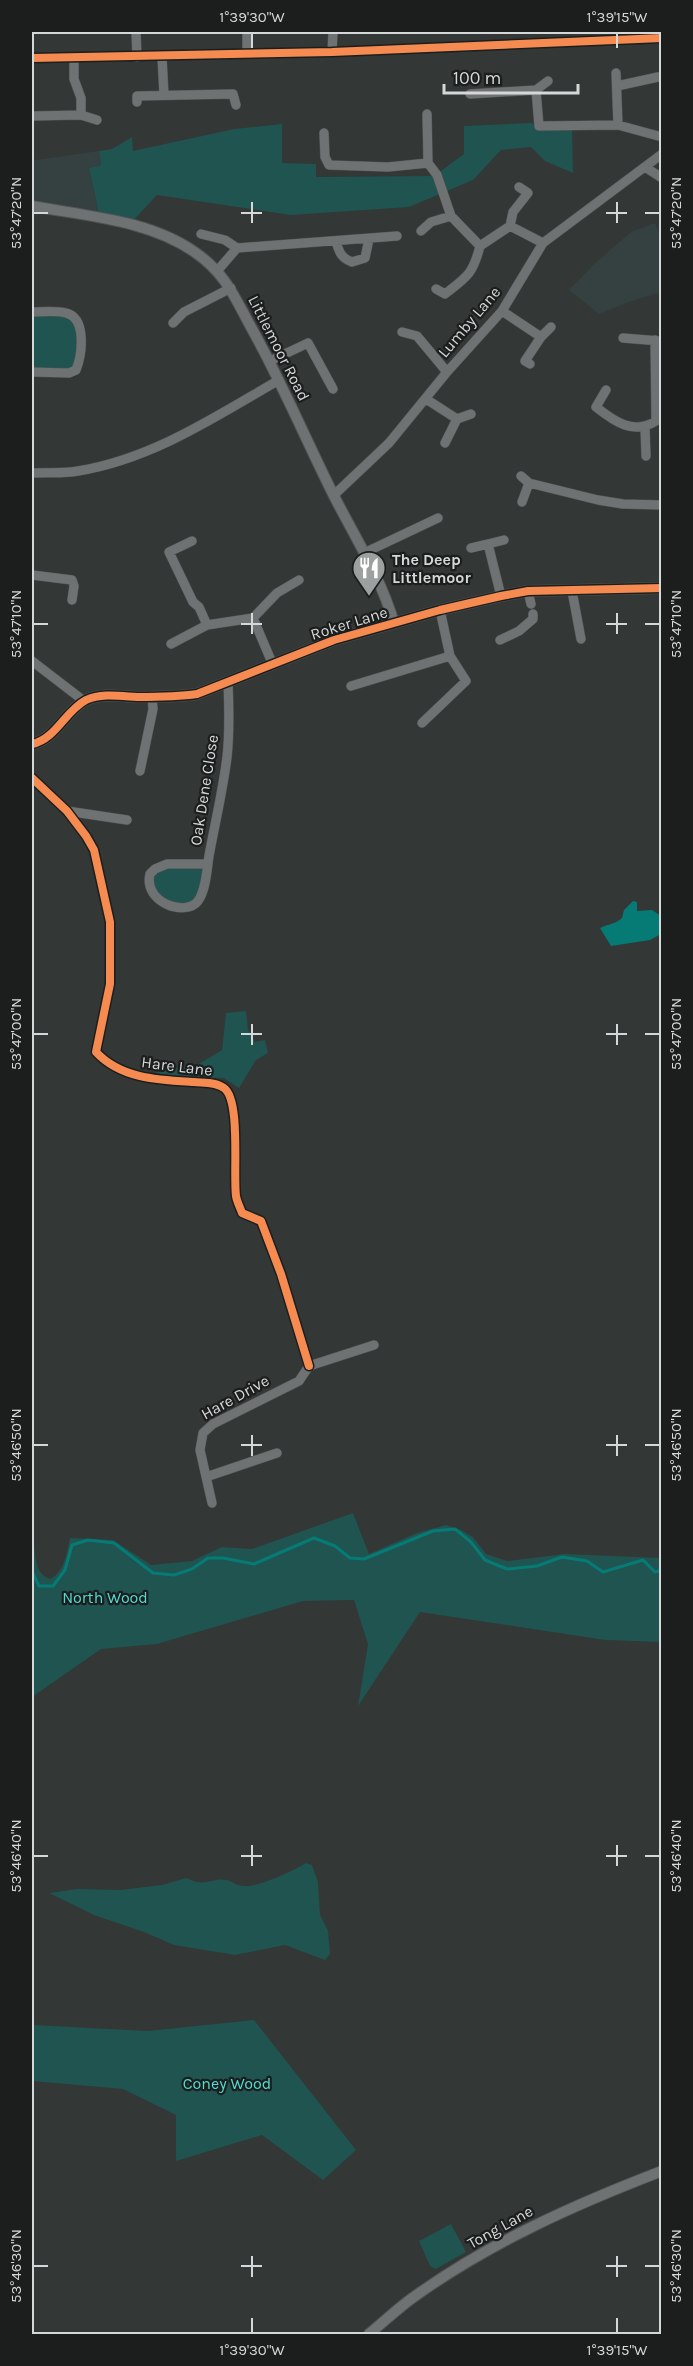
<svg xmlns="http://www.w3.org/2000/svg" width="693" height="2366" font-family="Karla,sans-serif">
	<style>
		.built { fill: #344140 }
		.green { fill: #1f5450 }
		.water { fill: #067b76 }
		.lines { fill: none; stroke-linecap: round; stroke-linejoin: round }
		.stream { stroke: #067b76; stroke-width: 3 }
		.minor-casing { stroke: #505352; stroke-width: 10 }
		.tertiary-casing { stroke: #505352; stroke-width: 12 }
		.minor { stroke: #6f7272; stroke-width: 9 }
		.tertiary { stroke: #6f7272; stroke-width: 10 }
		.cycleway-casing { stroke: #1c1e1e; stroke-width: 11 }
		.cycleway { stroke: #f68b52; stroke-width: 8 }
		.ticks { fill: none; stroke: #d5d8d8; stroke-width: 2 }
		.labels { text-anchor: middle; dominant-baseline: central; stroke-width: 4.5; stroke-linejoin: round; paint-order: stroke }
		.street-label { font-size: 16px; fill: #d5d8d8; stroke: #1c1e1e }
		.poi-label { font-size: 16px; font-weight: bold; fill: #d5d8d8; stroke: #1c1e1e; text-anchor: start }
		.park-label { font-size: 16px; fill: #52dcd3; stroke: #1c1e1e }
		.neatline { fill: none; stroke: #d5d8d8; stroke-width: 2 }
		.ticks-label { font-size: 15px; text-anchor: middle; fill: #d5d8d8 }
	</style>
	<rect width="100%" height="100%" fill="#333736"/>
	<path class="built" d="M99 151 101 165 89 168 100 218 32 206V162L35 160Z
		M655 223 661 239V292L629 302 599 314 569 290 593 265 631 232Z"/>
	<path class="green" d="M531 123 539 126 572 127 573 173 545 161 531 147 501 150 473 180 409 207 291 215 157 195 129 225 100 218 89 168 101 165 99 151 112 149 132 137 133 151 234 129 282 124V163L316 164V177L434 176 464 154V126Z
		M32 312 67 313 79 325 76 370 32 372Z
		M208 864 193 906 161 901 148 880 155 869Z
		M246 1011 248 1030 255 1042 265 1040 268 1053 256 1060 239 1088 224 1078 158 1076 156 1072 199 1064 222 1050 226 1013Z
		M353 1513 369 1554 417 1533 446 1525 461 1530 473 1537 486 1554 507 1561 565 1554 661 1558V1642L605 1640 420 1612 358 1706 368 1644 354 1600 303 1601 157 1644 101 1649 32 1697V1544H34C36 1558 35 1574 50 1579 64 1573 67 1553 70 1538L113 1540 151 1565 192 1561 222 1547 252 1549Z
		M306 1863 312 1865 318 1882 320 1915 328 1931 330 1954 325 1960 285 1945 235 1955 174 1945 144 1932 94 1915 49 1893 77 1889 120 1890 162 1885 186 1878C207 1888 210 1877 227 1880 233 1882 237 1886 244 1886 259 1887 293 1871 306 1863Z
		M254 2020 356 2150 323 2180 262 2135 176 2161V2115L123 2089 32 2081V2025L148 2031Z
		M451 2224 466 2252 436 2269 430 2266 419 2241Z"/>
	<path class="water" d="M633 901 637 902V911L652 910 661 916V934L650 940 611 946 600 928C608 924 616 924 622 918L624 910Z"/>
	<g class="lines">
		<path class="stream" d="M32 1571 39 1586H53L65 1570 72 1545 88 1540 114 1543 153 1573 174 1575 192 1569 208 1558H223L254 1564 314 1538 335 1546 350 1558 364 1559 433 1531 455 1529 471 1542 485 1560 507 1569 537 1566 562 1557 587 1561 603 1572 643 1560 655 1572 662 1570"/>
		<g class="minor-casing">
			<path id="minor" d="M136 32 137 57
				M247 32V54
				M332 52 333 32
				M162 57 164 95
				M32 58 332 52 662 38
				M616 73 618 125
				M617 86 658 77
				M536 90 548 81
				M470 94 536 90 539 126 618 125 662 137
				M137 102V96L233 94 236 105
				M427 114 428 163 437 175 451 216 480 246
				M81 115 97 120
				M32 116 81 115V98L74 79V59
				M324 133 325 157 329 165 388 167 428 163
				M645 167 662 178
				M510 226 513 212 528 193 519 187
				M421 231 431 222 451 216
				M201 234 225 240 237 248
				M336 241C339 252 341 258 352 262L365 258 369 239
				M218 270 237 248 397 236
				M436 289 445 294C467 277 473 274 480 246L510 226 543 243
				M502 311 541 337 525 361 530 364
				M32 312C42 312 56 310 66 313 87 318 82 355 76 370L69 373 32 372
				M173 323 184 312 231 288
				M402 332 417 336 447 372
				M541 337 551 327
				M623 338 660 341
				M270 361 308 343 333 389
				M606 390 596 407C615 422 633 435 656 421L655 340
				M426 399 457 419 445 443
				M457 419 471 414
				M645 428 646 456
				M32 473C47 472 63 474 78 471 152 459 215 417 279 380
				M521 476 529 483 598 500 623 504 662 505
				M334 495 389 443 447 372 502 311 543 243 662 154
				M522 502 529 483
				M192 541 169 552 193 602 199 607 207 625
				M488 544 504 540
				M471 548 488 544 501 596
				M364 553 438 518
				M32 575 72 580 74 586 72 600
				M528 591 531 604
				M572 591 581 639
				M253 618 273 665
				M500 640 519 631 533 619V614
				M171 644 207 625 253 618 277 593 299 580
				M32 661 84 701
				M351 686 450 656
				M422 723 466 681 450 656 440 610
				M140 771 153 709 152 697
				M32 778 67 811 86 836 94 850 110 922V984L96 1052C121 1079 159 1080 194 1082 204 1083 216 1082 224 1088 241 1100 233 1174 236 1196 237 1202 240 1207 242 1213L261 1221 281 1274 309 1366
				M67 811 127 820
				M208 864H167L155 869 150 874C143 903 186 917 198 901 206 890 207 869 209 856 215 823 223 790 227 757 230 732 229 707 228 683
				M309 1366 374 1345
				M206 1477 277 1453
				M212 1503 200 1450 203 1433 213 1424 299 1381 309 1366"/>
		</g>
		<g class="tertiary-casing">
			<path id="tertiary" d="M32 206C86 216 150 220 196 253 226 274 235 298 252 329 282 383 306 440 334 496 355 537 381 578 394 623
				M32 744C56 739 65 711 86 700 101 693 120 696 137 697 157 697 177 697 197 694L334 640 440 610 501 596 528 591 662 588
				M369 2334C385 2321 400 2306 418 2294 493 2241 576 2204 662 2171"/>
		</g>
		<use href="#minor" class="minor"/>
		<use href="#tertiary" class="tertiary"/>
		<g class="cycleway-casing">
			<path id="cycleway" d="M32 58 332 52 662 38
				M32 744C56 739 65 711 86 700 101 693 120 696 137 697 157 697 177 697 197 694L334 640 440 610 501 596 528 591 662 588
				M32 778 67 811 86 836 94 850 110 922V984L96 1052C121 1079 159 1080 194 1082 204 1083 216 1082 224 1088 241 1100 233 1174 236 1196 237 1202 240 1207 242 1213L261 1221 281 1274 309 1366"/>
		</g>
		<use href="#cycleway" class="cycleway"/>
	</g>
	<path class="ticks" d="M252 33V48M617 33V48M252 202V223M617 202V223M33 213H48M241 213H262M606 213H627M645 213H660M252 613V634M617 613V634M33 624H48M241 624H262M606 624H627M645 624H660M252 1024V1045M617 1024V1045M33 1034H48M241 1034H262M606 1034H627M645 1034H660M252 1435V1456M617 1435V1456M33 1445H48M241 1445H262M606 1445H627M645 1445H660M252 1845V1866M617 1845V1866M33 1856H48M241 1856H262M606 1856H627M645 1856H660M252 2256V2277M617 2256V2277M33 2266H48M241 2266H262M606 2266H627M645 2266H660M252 2318V2333M617 2318V2333"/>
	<defs>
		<g id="restaurant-pin" transform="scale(1.725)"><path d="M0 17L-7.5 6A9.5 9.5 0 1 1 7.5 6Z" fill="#9ca09f" stroke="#1c1e1e"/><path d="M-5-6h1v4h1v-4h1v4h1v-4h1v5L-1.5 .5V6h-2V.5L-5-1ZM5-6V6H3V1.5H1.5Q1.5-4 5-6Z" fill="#fff"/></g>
	</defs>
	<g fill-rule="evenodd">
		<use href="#restaurant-pin" x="369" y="568"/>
	</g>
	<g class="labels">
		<g class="street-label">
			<text transform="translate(469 322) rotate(-50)">Lumby Lane</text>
			<text transform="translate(279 348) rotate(63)">Littlemoor Road</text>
			<text transform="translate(349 623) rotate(-17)">Roker Lane</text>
			<text transform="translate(204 790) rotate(-81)">Oak Dene Close</text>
			<text transform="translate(177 1066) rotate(7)">Hare Lane</text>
			<text transform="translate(235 1397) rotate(-29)">Hare Drive</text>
			<text transform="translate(500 2227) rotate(-29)">Tong Lane</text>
		</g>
		<g class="poi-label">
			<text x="392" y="559">The Deep<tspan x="392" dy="18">Littlemoor</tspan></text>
		</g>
		<g class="park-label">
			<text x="105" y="1597">North Wood</text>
			<text x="227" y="2083">Coney Wood</text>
		</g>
	</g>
	<rect width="693" height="2366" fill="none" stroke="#1c1e1e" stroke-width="66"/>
	<path d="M444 84v9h134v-9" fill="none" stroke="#d5d8d8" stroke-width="3"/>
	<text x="453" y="84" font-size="18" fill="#d5d8d8" stroke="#1c1e1e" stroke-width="4.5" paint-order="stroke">100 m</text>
	<rect x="33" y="33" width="627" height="2300" class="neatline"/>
	<g class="ticks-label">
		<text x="252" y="22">1°39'30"W</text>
		<text x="617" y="22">1°39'15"W</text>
		<text transform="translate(16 213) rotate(-90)" y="5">53°47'20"N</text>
		<text transform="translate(676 213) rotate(-90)" y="5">53°47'20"N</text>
		<text transform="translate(16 624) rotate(-90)" y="5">53°47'10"N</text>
		<text transform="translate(676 624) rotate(-90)" y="5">53°47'10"N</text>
		<text transform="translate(16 1034) rotate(-90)" y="5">53°47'00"N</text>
		<text transform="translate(676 1034) rotate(-90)" y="5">53°47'00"N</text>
		<text transform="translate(16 1445) rotate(-90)" y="5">53°46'50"N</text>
		<text transform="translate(676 1445) rotate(-90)" y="5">53°46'50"N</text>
		<text transform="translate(16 1856) rotate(-90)" y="5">53°46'40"N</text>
		<text transform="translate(676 1856) rotate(-90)" y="5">53°46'40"N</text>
		<text transform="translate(16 2266) rotate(-90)" y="5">53°46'30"N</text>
		<text transform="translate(676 2266) rotate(-90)" y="5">53°46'30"N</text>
		<text x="252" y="2355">1°39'30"W</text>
		<text x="617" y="2355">1°39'15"W</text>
	</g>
</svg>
